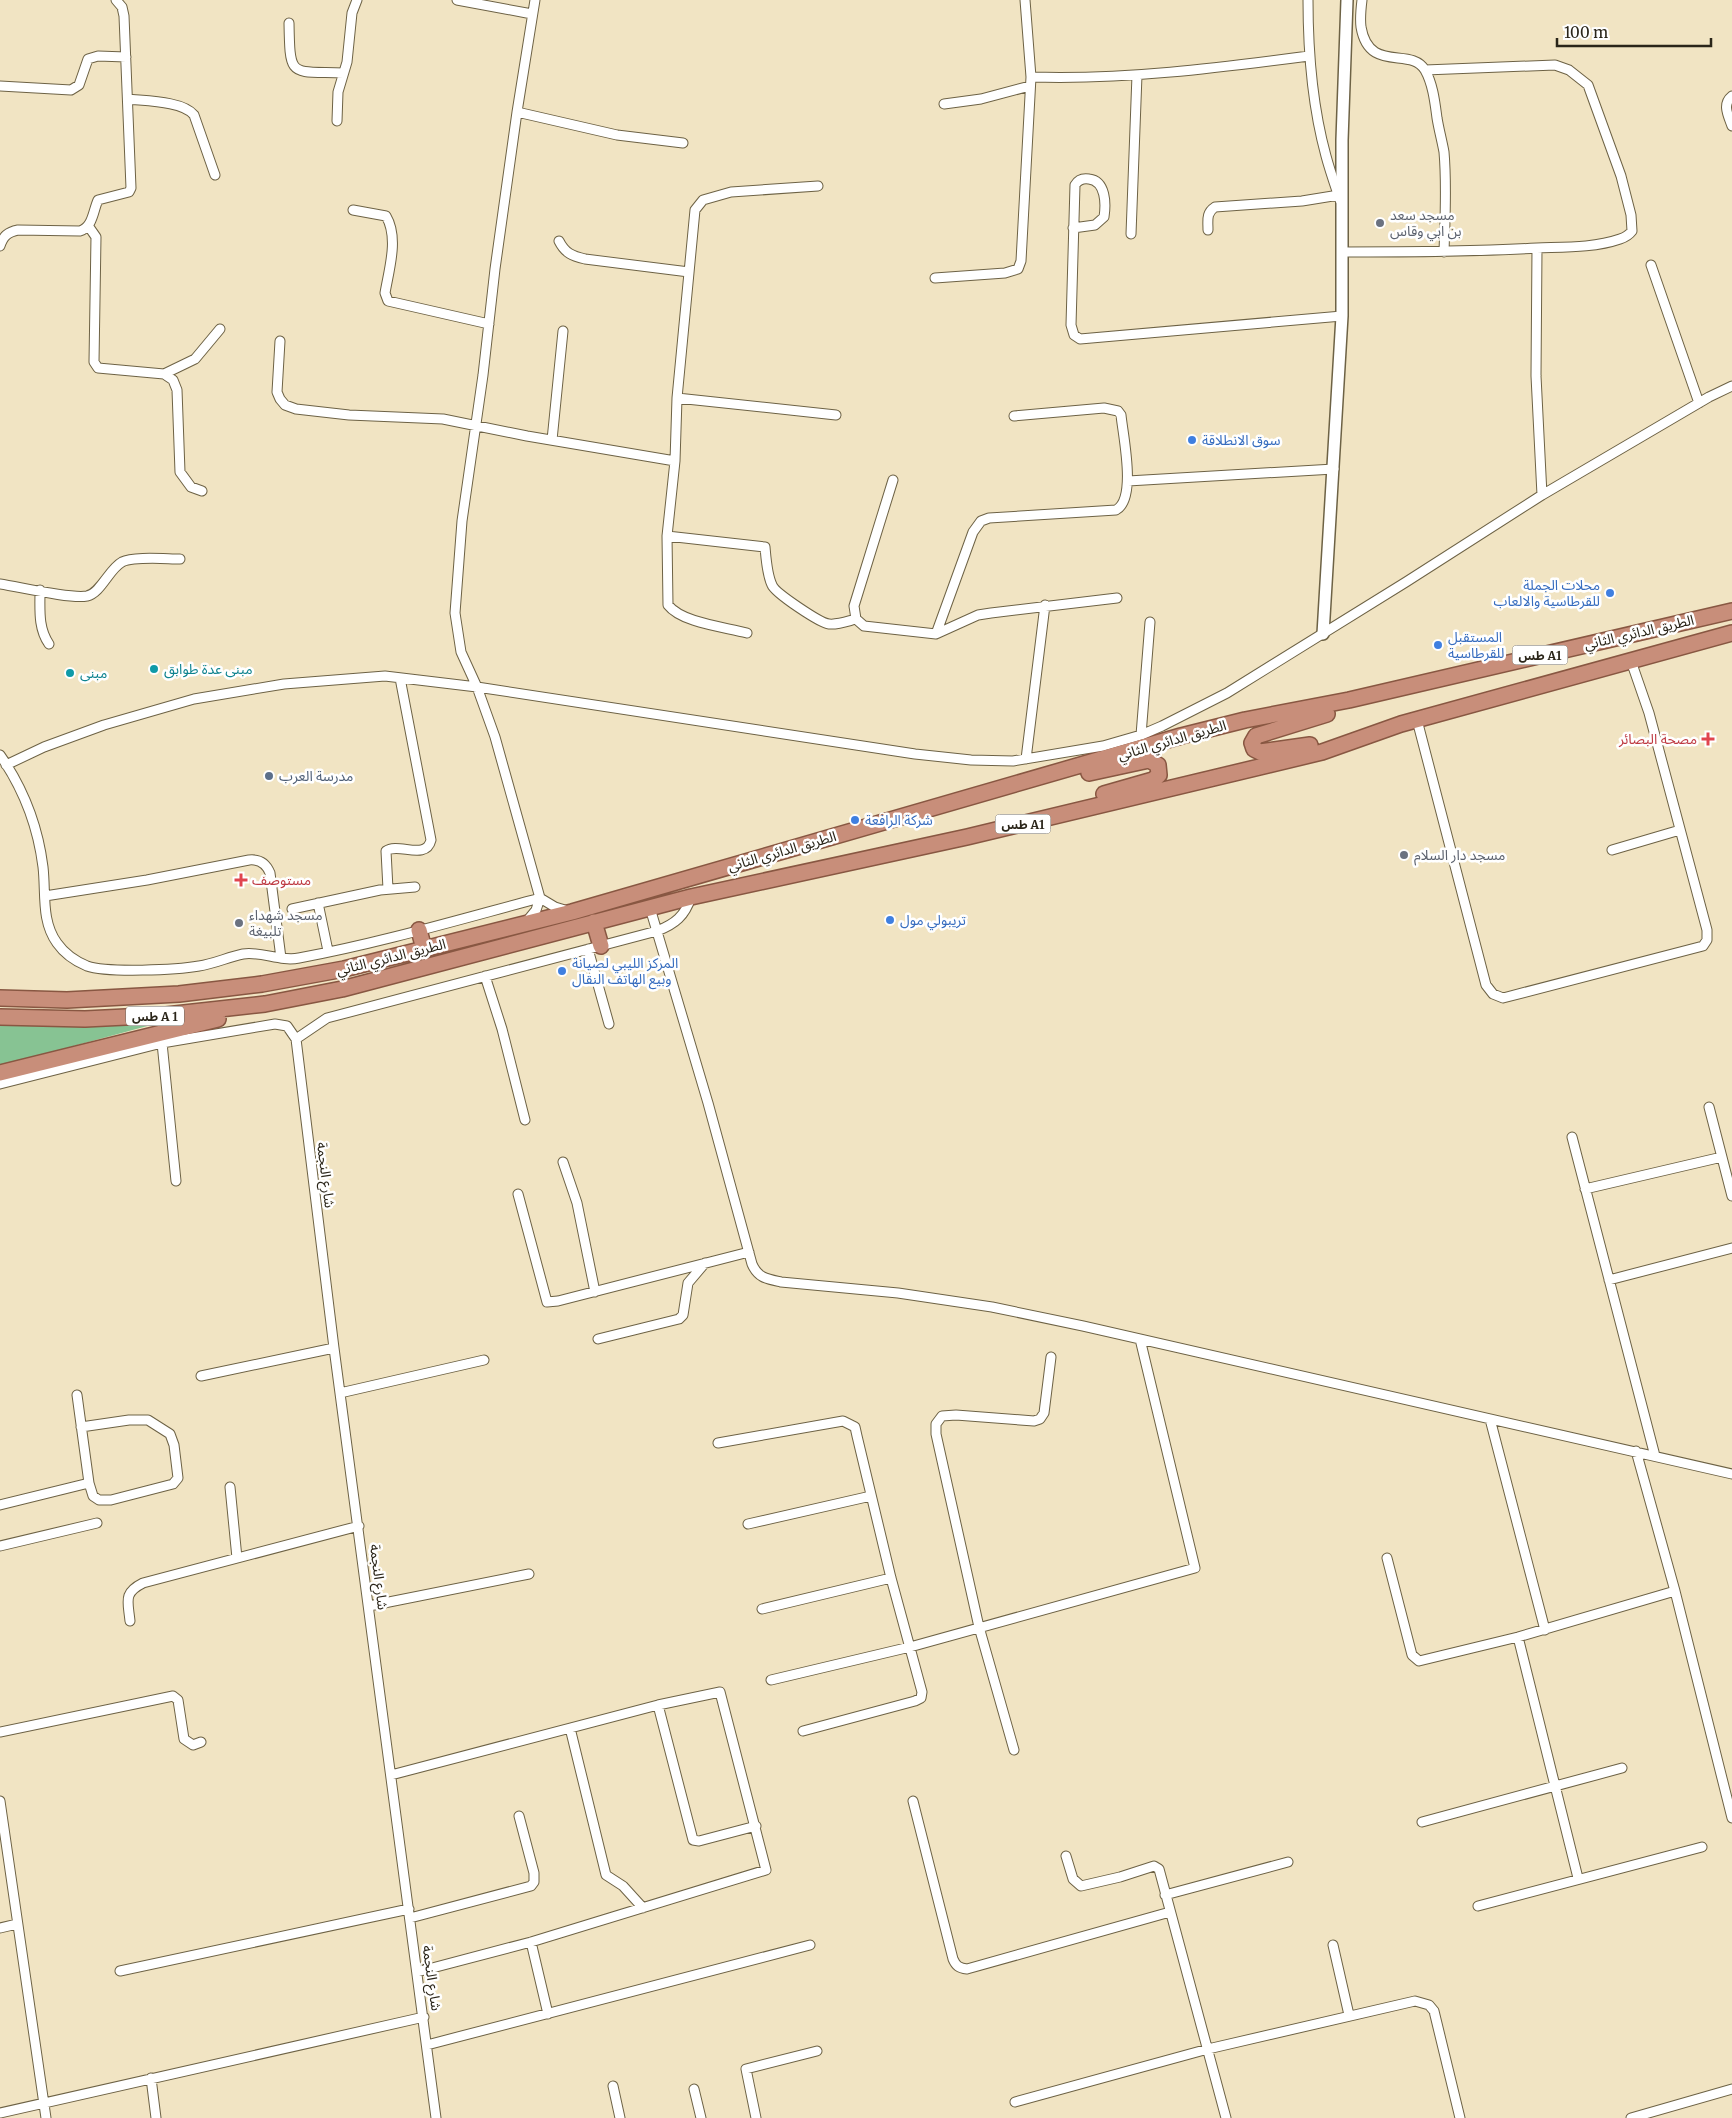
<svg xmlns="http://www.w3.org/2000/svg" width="1732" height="2118" font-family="Merriweather,'Noto Sans Arabic',serif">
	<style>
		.green { fill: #87c393 }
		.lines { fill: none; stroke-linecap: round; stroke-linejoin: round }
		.minor-casing { stroke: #6d6245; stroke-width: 11 }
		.tertiary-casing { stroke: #6d6245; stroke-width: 14 }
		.trunk-casing { stroke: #885742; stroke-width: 18 }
		.minor { stroke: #fff; stroke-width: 9 }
		.tertiary { stroke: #fff; stroke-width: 11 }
		.trunk { stroke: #c88e7a; stroke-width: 15 }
		.worship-dot { fill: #6b7280; stroke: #fff; stroke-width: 2 }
		.shop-dot { fill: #3f7fe0; stroke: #fff; stroke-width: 2 }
		.culture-dot { fill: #0f9aa8; stroke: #fff; stroke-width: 2 }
		.health-dot { fill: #e0444e; stroke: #fff; stroke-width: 2 }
		.service-dot { fill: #5c6f8a; stroke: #fff; stroke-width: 2 }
		.labels { text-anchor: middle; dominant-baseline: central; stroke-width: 5; stroke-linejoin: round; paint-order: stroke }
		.shield { fill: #fff; stroke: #6a665e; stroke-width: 1 }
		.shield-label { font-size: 12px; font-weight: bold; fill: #2a2519 }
		.worship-label { font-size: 14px; fill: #5b616d; stroke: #fff; text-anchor: start }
		.shop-label { font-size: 14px; fill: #366cbe; stroke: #fff; text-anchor: start }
		.street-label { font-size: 14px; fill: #2a2519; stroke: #fff }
		.culture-label { font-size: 14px; fill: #0d838f; stroke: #fff; text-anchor: start }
		.health-label { font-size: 14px; fill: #be3a42; stroke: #fff; text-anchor: end }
		.service-label { font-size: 14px; fill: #4e5e75; stroke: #fff; text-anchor: start }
	</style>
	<rect width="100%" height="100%" fill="#f1e4c3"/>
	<path class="green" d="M0 1023 151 1025 0 1066Z"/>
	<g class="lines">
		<g class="minor-casing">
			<path id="minor" d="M457 0 532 14
				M1308 0C1308 53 1312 105 1326 156 1330 171 1335 185 1340 200
				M1362 0C1361 8 1360 19 1361 27 1369 74 1411 46 1425 70 1433 84 1435 103 1437 118 1439 130 1442 141 1444 152 1447 186 1445 219 1444 252
				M289 23C290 79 290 71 343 73
				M1031 77C1124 80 1217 68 1309 56
				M0 86 71 90 79 85 88 59 98 56 126 57
				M1732 96C1722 104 1728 115 1732 126
				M128 99C145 101 183 101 194 115L215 175
				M944 104 981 99 1030 86
				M517 112 617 135 683 143
				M337 121 338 92 347 62 352 13 357 0
				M353 210 386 216C399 238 389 269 385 293L388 301 489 324
				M89 227 96 237 94 362 98 368 164 374 195 359 220 329
				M1073 228 1095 225 1104 217C1106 204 1106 181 1089 179 1083 178 1078 180 1075 185L1071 325 1074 335 1080 339 1342 316
				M1208 230C1208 220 1206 213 1215 207L1302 201 1339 195
				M1131 234 1137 75
				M559 241C565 253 572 256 585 259L689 272
				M0 246C3 236 8 232 18 230L80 231C93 227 93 211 98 200L129 192 131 188 124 16 122 7 116 0
				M1537 249 1536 376 1542 495
				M1343 252C1408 252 1472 252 1537 248 1564 247 1594 248 1620 239 1626 237 1629 235 1632 231L1631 215 1621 176 1588 85 1569 70 1555 65 1425 70
				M1651 265 1699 403
				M935 278 1005 273 1018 269 1021 261 1031 77 1025 0
				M280 341 277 392 280 399 285 405 296 409 349 415 443 419 527 436 675 461
				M164 374 173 380 177 390 180 472 191 487 202 491
				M677 398 836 415
				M552 440 563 331
				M893 480 854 606 856 619 864 626 936 634 978 615 991 613 1117 598
				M1128 481 1334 469
				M667 536 765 547C766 558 767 575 772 585 775 593 820 623 829 624 838 625 848 621 856 619
				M0 584C20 587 69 599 87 596 101 593 109 569 122 562 134 556 166 559 180 559
				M40 590C40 610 38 628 49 644
				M747 633C725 627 682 623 668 605L667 536 675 461 677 398 695 210 703 200 731 192 818 186
				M936 634 973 532 981 521 989 518 1116 510C1137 499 1123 436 1121 415L1118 411 1104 408 1014 416
				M1417 720 1486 985 1493 994 1503 998 1703 946 1707 940V930L1649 713 1631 661
				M1141 735 1150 622
				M0 755C23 788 38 827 43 867 46 893 41 921 57 943 64 953 75 961 87 966 107 973 177 970 199 966 214 964 228 957 243 954 262 951 280 962 299 958 380 943 461 919 540 898L555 907 568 911
				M1026 759 1045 605
				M6 765 44 747 104 725 194 699 284 684 385 676 477 687 915 754 971 760 1013 761 1103 746 1141 735 1162 726 1227 693 1406 582 1542 495 1709 397 1732 386
				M1612 850 1680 830
				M388 889 386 851C398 842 426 861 431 840L400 678
				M45 896 147 880 249 860C259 859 266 863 270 873L281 958
				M318 903 328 951
				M650 908 708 1103 752 1264C758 1278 767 1279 781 1282L898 1293 992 1307 1083 1326 1732 1474
				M292 909 380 890 415 887
				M527 921 536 910 540 898 495 737 477 687 461 652 455 613 462 521 483 375 495 269 517 112 535 0
				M588 949 609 1024
				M485 976 502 1029 525 1120
				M296 1039 327 1018 657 931C675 924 685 916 691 897
				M162 1043 176 1181
				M0 1084 162 1043 275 1024 287 1026 296 1039 334 1348 436 2118
				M1709 1107 1732 1196
				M1572 1137 1655 1456
				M563 1162 577 1203 595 1292
				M1585 1189 1722 1157
				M518 1194 547 1302 558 1301 749 1252
				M1609 1280 1732 1248
				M598 1339 679 1319 683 1315 688 1283 705 1263
				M201 1376 334 1348
				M340 1393 484 1360
				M77 1395 89 1483 93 1496 99 1500H111L173 1484 178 1478 174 1445 170 1434 148 1420H129L81 1427
				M1490 1419 1545 1630
				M718 1443 843 1421 855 1427 857 1436 891 1578 922 1692 921 1698 915 1701 803 1731
				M1636 1451 1675 1591 1732 1818
				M230 1487 237 1558
				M0 1505 89 1483
				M748 1524 871 1496
				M0 1546 97 1523
				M1387 1558 1412 1655 1419 1661 1518 1637 1675 1591
				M369 1606 529 1574
				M762 1609 891 1578
				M130 1621C128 1601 123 1593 143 1583L359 1526
				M1518 1637 1578 1878
				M771 1680 910 1647 1195 1568 1140 1339
				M658 1705 693 1840 699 1841 756 1826
				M570 1728 606 1875 623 1886 643 1908
				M0 1732 173 1696 178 1700 184 1739 193 1745 201 1742
				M1014 1750 979 1627 936 1434V1424L942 1416 956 1415 1034 1421 1040 1419 1044 1413 1051 1357
				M391 1775 658 1705 720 1692 766 1870 531 1942 417 1972
				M0 1801 46 2118
				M913 1801 953 1959C956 1966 959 1968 967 1969L1170 1912
				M1422 1822 1622 1768
				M1066 1856 1073 1879 1081 1886 1120 1877 1154 1866 1159 1869 1226 2118
				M1165 1895 1288 1862
				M1478 1906 1702 1847
				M410 1918 531 1886 534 1882V1873L519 1816
				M0 1928 17 1924
				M531 1942 548 2014
				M1333 1945 1349 2015
				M120 1971 409 1909
				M427 2045 810 1945
				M151 2078 156 2118
				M613 2086 620 2118
				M694 2089 701 2118
				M1015 2102 1208 2049 1415 2001 1429 2005 1434 2011 1460 2118
				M0 2113 424 2017
				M756 2118 746 2069 817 2051
				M1631 2118 1732 2089"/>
		</g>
		<g class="tertiary-casing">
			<path id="tertiary" d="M1323 634 1342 316V140L1347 0"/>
		</g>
		<g class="trunk-casing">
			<path id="trunk" d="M1310 745 1260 752 1254 749 1252 743 1256 736 1327 714
				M1089 773 1149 760 1158 765 1159 775 1153 780 1104 794
				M594 922 601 946
				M419 930 424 949
				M0 998 67 1000 179 994 262 984 344 969 572 912 1181 736 1245 720 1349 700 1732 611
				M0 1017 85 1019 166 1015 265 1004 342 989 691 897 967 837 1322 752 1401 724 1732 633
				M0 1073 218 1019"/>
		</g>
		<use href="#minor" class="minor"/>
		<use href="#tertiary" class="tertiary"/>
		<use href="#trunk" class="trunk"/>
	</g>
	<g class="worship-dot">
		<circle cx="1380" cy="223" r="5"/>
		<circle cx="1404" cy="855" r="5"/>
		<circle cx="239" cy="923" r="5"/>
	</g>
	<g class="shop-dot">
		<circle cx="1192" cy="440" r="5"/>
		<circle cx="1610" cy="593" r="5"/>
		<circle cx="1438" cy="645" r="5"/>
		<circle cx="855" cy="820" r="5"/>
		<circle cx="890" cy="920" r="5"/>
		<circle cx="562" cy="971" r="5"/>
	</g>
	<g class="culture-dot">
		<circle cx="154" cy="669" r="5"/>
		<circle cx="70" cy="673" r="5"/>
	</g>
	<g class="health-dot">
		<path d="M1705.5 731.5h5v5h5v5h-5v5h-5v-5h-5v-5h5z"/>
		<path d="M238.5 872.5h5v5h5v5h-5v5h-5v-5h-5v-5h5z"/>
	</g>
	<circle class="service-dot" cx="269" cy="776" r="5"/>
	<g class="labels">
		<g class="shield">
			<rect x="1512.5" y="645.5" width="55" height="19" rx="4"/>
			<rect x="995.5" y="814.5" width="55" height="19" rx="4"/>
			<rect x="126" y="1006.5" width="58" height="19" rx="4"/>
		</g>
		<g class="shield-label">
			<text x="1540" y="655">طس A1</text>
			<text x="1023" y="824">طس A1</text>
			<text x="155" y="1016">طس A 1</text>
		</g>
		<g class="worship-label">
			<text x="1390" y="215">مسجد سعد<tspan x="1390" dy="16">بن ابي وقاس</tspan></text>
			<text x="1414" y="855">مسجد دار السلام</text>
			<text x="249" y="915">مسجد شهداء<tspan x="249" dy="16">تلبيغة</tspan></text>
		</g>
		<g class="shop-label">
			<text x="1202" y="440">سوق الانطلاقة</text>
			<text x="1600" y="585" text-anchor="end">محلات الجملة<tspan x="1600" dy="16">للقرطاسية والالعاب</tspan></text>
			<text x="1448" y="637">المستقبل<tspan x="1448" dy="16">للقرطاسية</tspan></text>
			<text x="865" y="820">شركة الرافعة</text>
			<text x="900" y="920">تريبولي مول</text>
			<text x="572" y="963">المركز الليبي لصيانة<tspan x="572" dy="16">وبيع الهاتف النقال</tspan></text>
		</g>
		<g class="street-label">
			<text transform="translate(1639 632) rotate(-13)">الطريق الدائري الثاني</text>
			<text transform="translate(1172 740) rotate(-16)">الطريق الدائري الثاني</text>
			<text transform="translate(782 851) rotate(-16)">الطريق الدائري الثاني</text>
			<text transform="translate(391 957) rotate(-14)">الطريق الدائري الثاني</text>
			<text transform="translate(326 1175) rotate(83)">شارع النجمة</text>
			<text transform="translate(379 1577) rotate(83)">شارع النجمة</text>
			<text transform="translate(432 1978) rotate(82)">شارع النجمة</text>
		</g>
		<g class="culture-label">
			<text x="164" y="669">مبنى عدة طوابق</text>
			<text x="80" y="673">مبنى</text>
		</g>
		<g class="health-label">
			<text x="1697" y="739">مصحة البصائر</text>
			<text x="252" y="880" text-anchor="start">مستوصف</text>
		</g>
		<g class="service-label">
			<text x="279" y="776">مدرسة العرب</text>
		</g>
	</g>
	<path d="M1557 38v8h154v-8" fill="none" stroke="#2a2519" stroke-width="2.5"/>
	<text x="1564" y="38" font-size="15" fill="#2a2519" stroke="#ffffff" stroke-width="4" paint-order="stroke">100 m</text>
</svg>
